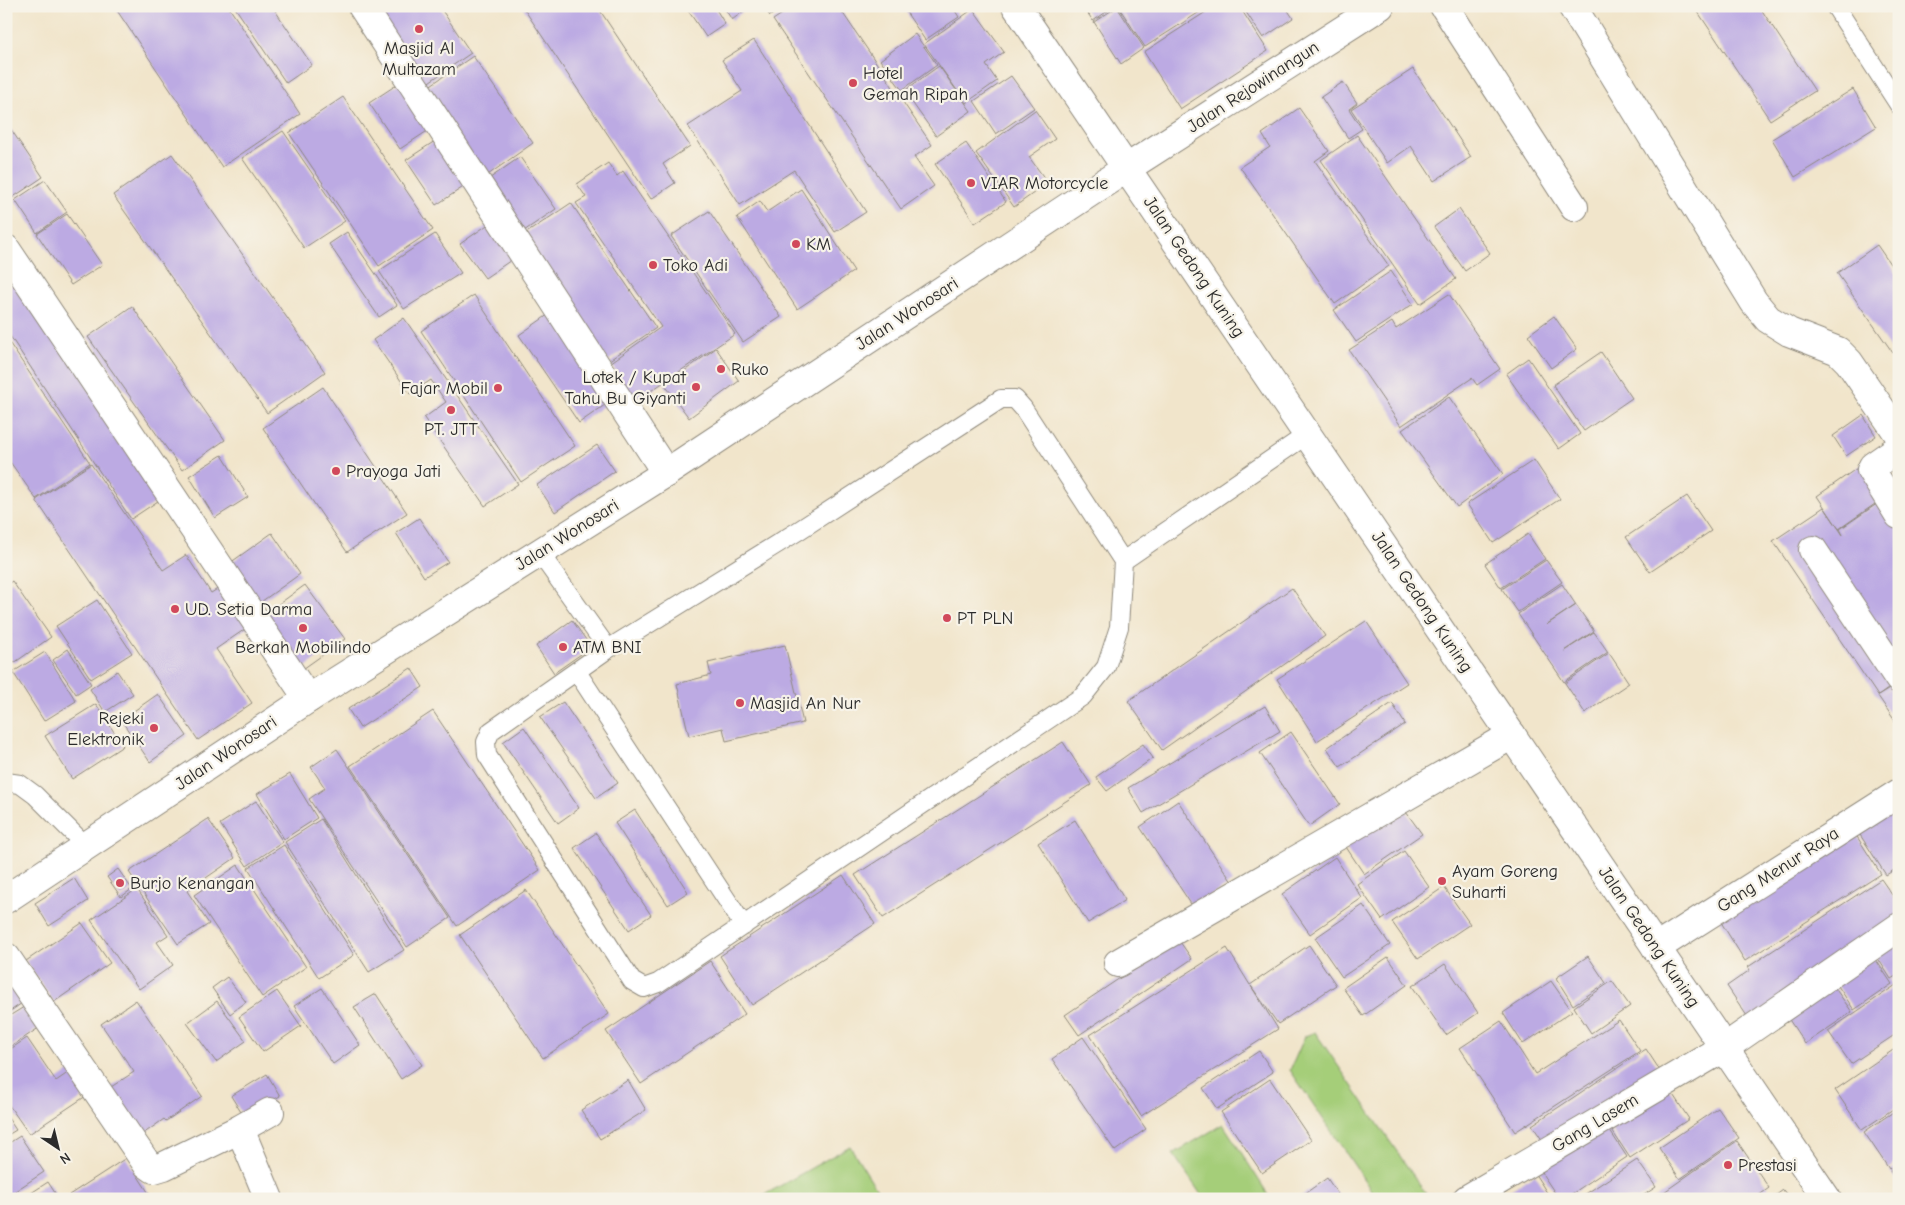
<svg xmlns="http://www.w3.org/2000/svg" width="1905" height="1205" font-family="'Comic Neue',sans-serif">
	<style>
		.green { fill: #a5ce79; stroke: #687c52 }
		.building { fill: #bcaae3 }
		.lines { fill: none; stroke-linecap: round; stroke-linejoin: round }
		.lane-casing { stroke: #8e887b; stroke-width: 20 }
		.street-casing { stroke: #8e887b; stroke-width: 30 }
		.secondary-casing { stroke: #8e887b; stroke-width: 30 }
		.primary-casing { stroke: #8e887b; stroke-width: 30 }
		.lane { stroke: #fff; stroke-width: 18 }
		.street { stroke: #fff; stroke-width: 28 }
		.secondary { stroke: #fff; stroke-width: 28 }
		.primary { stroke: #fff; stroke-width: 28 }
		.poi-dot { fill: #d1495b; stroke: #f7f3e8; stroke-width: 2 }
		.labels { text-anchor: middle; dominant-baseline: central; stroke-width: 4.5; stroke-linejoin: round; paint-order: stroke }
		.poi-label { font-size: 18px; fill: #2b2b2b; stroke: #f7f3e8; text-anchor: start }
		.street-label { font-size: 18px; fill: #2b2b2b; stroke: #f7f3e8 }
	</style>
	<rect width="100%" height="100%" fill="#f7f3e8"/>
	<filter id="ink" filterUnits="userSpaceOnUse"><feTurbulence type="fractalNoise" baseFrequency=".02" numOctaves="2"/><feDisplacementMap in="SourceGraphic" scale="10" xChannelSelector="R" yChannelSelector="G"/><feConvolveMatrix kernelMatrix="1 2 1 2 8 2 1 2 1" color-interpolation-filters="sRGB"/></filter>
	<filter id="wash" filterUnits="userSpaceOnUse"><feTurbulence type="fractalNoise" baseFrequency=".0096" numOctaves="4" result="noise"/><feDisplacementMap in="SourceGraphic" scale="20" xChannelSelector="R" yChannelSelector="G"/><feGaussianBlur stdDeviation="1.12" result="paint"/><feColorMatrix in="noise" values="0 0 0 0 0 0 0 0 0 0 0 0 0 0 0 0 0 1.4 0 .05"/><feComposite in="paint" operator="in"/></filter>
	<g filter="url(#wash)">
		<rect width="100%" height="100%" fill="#f1e5cb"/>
		<path class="green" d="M1315 1032 1426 1194 1418 1199H1377L1290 1070 1305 1036Z
			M1223 1124 1271 1199H1204L1173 1154Z
			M850 1146 883 1199H757Z"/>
		<g id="blocks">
			<path class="building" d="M114 6H228L300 114 222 167Z
				M234 6H272L312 65 286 83Z
				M368 6H439L471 53 423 86Z
				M522 6H597L690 146 663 164 675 183 651 199Z
				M685 6H714L725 24 706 37Z
				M723 6H750L732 20Z
				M763 6H785L770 16Z
				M794 6H838L932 145 914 157 934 186 901 209 773 20Z
				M902 6H952L959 17 925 40Z
				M1083 6H1115L1093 21Z
				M1118 6H1209L1145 47Z
				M1215 6H1239L1268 51 1180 109 1144 52Z
				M1242 6H1285L1293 18 1263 38Z
				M1694 6H1759L1815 91 1770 120Z
				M1117 7 1144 48 1121 64 1094 22Z
				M973 9 1004 52 986 65 997 81 966 103 924 44Z
				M915 34 937 65 902 90 880 60Z
				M754 40 866 212 835 232 794 170 740 205 688 126 742 91 722 60Z
				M473 56 533 143 485 177 425 89Z
				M939 66 971 111 936 136 904 91Z
				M1413 69 1471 157 1434 181 1411 146 1387 163 1351 109Z
				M1011 76 1034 108 996 134 974 101Z
				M404 80 435 126 400 149 369 103Z
				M1343 82 1357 103 1349 109 1362 129 1348 138 1321 97Z
				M1853 89 1876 127 1795 177 1772 139Z
				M343 97 433 230 379 266 289 133Z
				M1299 108 1329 151 1315 161 1389 266 1335 304 1240 167 1270 147 1262 134Z
				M1035 110 1055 139 1029 157 1048 183 1014 207 976 153Z
				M6 122 43 177 6 202Z
				M283 131 345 221 304 248 242 158Z
				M1357 135 1456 279 1420 304 1321 160Z
				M441 137 471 182 436 205 406 160Z
				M966 143 1006 202 975 223 935 164Z
				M172 154 325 372 267 413 113 195Z
				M520 157 556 209 521 233 486 181Z
				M608 163 617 176 623 171 735 334 636 401 610 363 661 327 576 203 586 197 577 184Z
				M45 180 67 212 37 233 15 200Z
				M801 189 854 271 797 309 737 217 760 201 767 212Z
				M571 203 656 328 608 361 522 236Z
				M1459 209 1490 253 1465 271 1434 227Z
				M709 211 781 317 743 342 671 236Z
				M67 214 102 265 71 285 37 234Z
				M493 221 517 256 485 278 460 244Z
				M347 232 397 305 379 317 329 244Z
				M435 234 461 273 404 309 379 271Z
				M1877 245 1899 277V350L1893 353 1837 273Z
				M6 251 167 495 131 519 6 330Z
				M1391 271 1413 304 1356 342 1334 310Z
				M1449 294 1500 369 1477 385 1472 378 1401 426 1349 350 1392 322 1396 329Z
				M474 295 575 446 521 482 421 331Z
				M132 306 225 440 182 470 88 337Z
				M555 310 615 398 579 423 519 335Z
				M1554 316 1577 349 1551 368 1528 335Z
				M404 318 518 484 485 506 424 418 446 402 431 380 410 394 373 340Z
				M6 338 90 463 36 499 6 456Z
				M716 348 739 381 689 418 665 385Z
				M1601 352 1632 398 1584 431 1553 385Z
				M1528 358 1580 434 1559 449 1506 374Z
				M323 387 407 513 347 552 263 428Z
				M1449 397 1503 474 1457 507 1402 430Z
				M1863 415 1876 436 1846 456 1833 436Z
				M597 445 615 471 555 512 537 485Z
				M222 455 248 497 215 518 189 476Z
				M1534 460 1560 499 1493 543 1467 504Z
				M91 464 163 570 186 555 211 593 224 585 251 625 216 649 252 703 198 740 36 500Z
				M1863 464 1885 497 1839 529 1817 496Z
				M1687 496 1711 531 1650 572 1626 537Z
				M1887 497 1899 515V681L1878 696 1773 541 1824 507 1843 535 1840 529Z
				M419 518 448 562 424 577 396 533Z
				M272 533 300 574 258 604 230 563Z
				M1528 534 1545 559 1501 588 1485 564Z
				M1546 560 1562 582 1518 612 1502 589Z
				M12 581 51 637 14 663 6 652V585Z
				M1562 584 1576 605 1546 625 1576 605 1594 631 1564 651 1594 632 1608 652 1564 682 1518 614Z
				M305 585 345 639 300 671 261 617Z
				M1292 588 1325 636 1162 750 1128 701Z
				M97 600 132 653 91 679 56 626Z
				M572 620 591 647 554 673 536 646Z
				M1366 621 1407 683 1317 741 1277 679Z
				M785 645 803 723 726 741 723 728 689 736 677 684 711 675 708 663Z
				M68 649 91 684 76 694 53 660Z
				M45 652 76 701 44 721 13 672Z
				M1609 653 1629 683 1585 713 1565 683Z
				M411 668 423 687 360 728 348 709Z
				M117 671 133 694 105 712 90 689Z
				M1899 683V727L1878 696Z
				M158 694 187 736 150 762 121 720Z
				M563 702 618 783 596 798 540 717Z
				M1392 703 1405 724 1340 767 1327 748Z
				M96 704 123 746 72 779 45 736Z
				M1265 706 1280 731 1143 813 1128 788Z
				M433 711 540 870 457 926 350 766Z
				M524 727 579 808 558 823 503 742Z
				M1291 732 1340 804 1309 826 1260 753Z
				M1063 742 1091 785 883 918 855 875Z
				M1143 744 1153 758 1107 791 1096 777Z
				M337 749 450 918 407 947 309 799 325 788 311 767Z
				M290 774 317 818 284 839 257 794Z
				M1899 799V867L1886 875 1855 827Z
				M256 801 283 842 247 866 220 824Z
				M1178 801 1232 882 1193 907 1140 827Z
				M1401 805 1422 834 1364 874 1344 844Z
				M635 810 688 892 668 905 615 823Z
				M208 819 235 858 187 891 209 924 178 944 129 872Z
				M321 819 404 950 369 972 285 842Z
				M1075 820 1125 900 1088 923 1038 843Z
				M1854 832 1881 874 1745 961 1719 919Z
				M596 833 651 915 629 930 574 848Z
				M284 845 354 955 319 978 248 868Z
				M1404 851 1429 887 1382 920 1357 884Z
				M1335 857 1362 898 1310 934 1282 894Z
				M238 865 306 967 262 997 194 895Z
				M118 869 132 889 121 897 107 877Z
				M843 875 875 924 752 1005 720 956Z
				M74 878 88 901 49 926 35 903Z
				M1881 879 1899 905V924L1751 1022 1727 986 1750 970 1748 967Z
				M1444 887 1470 924 1418 959 1392 922Z
				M137 889 168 935 157 942 173 965 139 989 91 920Z
				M526 890 609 1014 543 1058 460 935Z
				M1363 905 1390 945 1342 977 1315 938Z
				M82 923 110 963 54 1002 26 961Z
				M1899 936V974L1891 979 1874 952Z
				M1178 939 1192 959 1079 1035 1065 1015Z
				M1309 945 1336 985 1278 1024 1251 986 1278 1029 1141 1116 1090 1035 1227 948 1250 985Z
				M1588 956 1606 983 1573 1005 1556 978Z
				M1388 957 1407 985 1363 1016 1343 988Z
				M1874 957 1892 984 1854 1010 1836 983Z
				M710 961 745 1014 641 1084 606 1031Z
				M1445 964 1478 1013 1446 1035 1412 986Z
				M6 966 28 999 6 1014Z
				M227 977 246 1002 230 1014 212 988Z
				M1551 981 1572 1011 1523 1044 1503 1013Z
				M1612 981 1630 1006 1591 1033 1574 1007Z
				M1899 983V1032L1851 1064 1828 1031Z
				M1832 984 1852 1012 1805 1044 1786 1015Z
				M322 988 360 1045 333 1064 294 1006Z
				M277 991 301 1026 263 1052 239 1017Z
				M376 994 422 1065 401 1079 354 1007Z
				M136 1000 202 1096 166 1121 164 1119 143 1134 111 1087 134 1072 101 1024Z
				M217 1001 246 1041 216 1062 187 1023Z
				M32 1002 46 1023 6 1050V1018Z
				M1619 1020 1640 1051 1515 1132 1460 1048 1501 1021 1535 1074Z
				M1083 1037 1146 1129 1115 1151 1052 1059Z
				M27 1038 56 1081 75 1068 92 1092 29 1134 6 1101V1052Z
				M1899 1046V1105L1862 1130 1835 1090Z
				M1646 1049 1661 1072 1547 1147 1532 1125Z
				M1259 1051 1273 1072 1217 1109 1203 1088Z
				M267 1074 280 1096 244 1117 231 1096Z
				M1270 1079 1311 1140 1262 1173 1221 1112Z
				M628 1080 646 1110 600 1139 581 1110Z
				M1666 1084 1689 1119 1630 1158 1607 1123Z
				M1718 1108 1739 1138 1680 1179 1659 1148Z
				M1899 1108V1162L1889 1169 1864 1132Z
				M6 1115 16 1130 6 1136Z
				M1606 1125 1627 1157 1564 1199H1559L1539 1169Z
				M20 1136 44 1172 6 1197V1145Z
				M1737 1141 1769 1188 1754 1199H1654Z
				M126 1158 152 1198 71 1199 69 1195Z
				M1637 1160 1656 1187 1638 1199H1578Z
				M1899 1166V1184L1890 1171Z
				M1535 1174 1551 1199H1497Z
				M1327 1178 1341 1199H1297Z
				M48 1182 59 1199H22Z
				M1783 1190 1790 1199H1771Z"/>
		</g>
	</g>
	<g filter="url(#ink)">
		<use href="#blocks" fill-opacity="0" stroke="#8e887b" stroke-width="1"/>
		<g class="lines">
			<g class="lane-casing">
				<path id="lane" d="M1835 6 1899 105
					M1001 399H1015L1023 408 1123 561 1119 627 1106 667 1083 696 658 983 644 988 632 981 487 755 486 742 491 731 608 649 798 531Z
					M539 552 608 649
					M1123 561 1308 434
					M577 672 744 926
					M6 782 20 784 35 795 86 846"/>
			</g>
			<g class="street-casing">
				<path id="street" d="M362 6 666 473
					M1444 6 1574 207
					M1572 6 1754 302 1768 319 1789 332 1838 351 1849 362 1899 435
					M6 249 308 699
					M1899 448 1873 466 1871 470 1899 515
					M1813 550 1899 679
					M1656 948 1899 793
					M6 957 147 1164 154 1169 164 1166 240 1129 270 1112
					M1118 963 1512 735
					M240 1129 269 1199
					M1467 1199 1724 1048 1899 927"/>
			</g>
			<g class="secondary-casing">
				<path id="secondary" d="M1127 168 1380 6"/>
			</g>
			<g class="primary-casing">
				<path id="primary" d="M1016 6 1827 1199
					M6 899 308 699 666 473 1127 168"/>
			</g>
			<use href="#lane" class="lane"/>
			<use href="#street" class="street"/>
			<use href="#secondary" class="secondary"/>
			<use href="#primary" class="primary"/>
		</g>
	</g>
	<g class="poi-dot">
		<circle cx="419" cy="29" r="5"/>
		<circle cx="853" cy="83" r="5"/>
		<circle cx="971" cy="183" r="5"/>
		<circle cx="796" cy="244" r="5"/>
		<circle cx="653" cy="265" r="5"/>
		<circle cx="721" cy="369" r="5"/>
		<circle cx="696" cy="387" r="5"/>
		<circle cx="498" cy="388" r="5"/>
		<circle cx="451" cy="410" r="5"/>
		<circle cx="336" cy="471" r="5"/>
		<circle cx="175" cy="609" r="5"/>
		<circle cx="947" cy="618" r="5"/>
		<circle cx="303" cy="628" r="5"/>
		<circle cx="563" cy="647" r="5"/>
		<circle cx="740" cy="703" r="5"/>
		<circle cx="154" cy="728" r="5"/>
		<circle cx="1442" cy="881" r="5"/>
		<circle cx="120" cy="883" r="5"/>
		<circle cx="1728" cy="1165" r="5"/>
	</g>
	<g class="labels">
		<g class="poi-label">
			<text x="419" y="48" text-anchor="middle">Masjid Al<tspan x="419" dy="21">Multazam</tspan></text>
			<text x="863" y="73">Hotel<tspan x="863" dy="21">Gemah Ripah</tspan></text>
			<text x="981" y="183">VIAR Motorcycle</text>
			<text x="806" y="244">KM</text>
			<text x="663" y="265">Toko Adi</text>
			<text x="731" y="369">Ruko</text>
			<text x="686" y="377" text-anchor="end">Lotek / Kupat<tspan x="686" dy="21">Tahu Bu Giyanti</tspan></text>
			<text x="488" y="388" text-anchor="end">Fajar Mobil</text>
			<text x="451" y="429" text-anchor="middle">PT. JTT</text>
			<text x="346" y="471">Prayoga Jati</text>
			<text x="185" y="609">UD. Setia Darma</text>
			<text x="957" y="618">PT PLN</text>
			<text x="303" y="647" text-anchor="middle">Berkah Mobilindo</text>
			<text x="573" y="647">ATM BNI</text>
			<text x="750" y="703">Masjid An Nur</text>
			<text x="144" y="718" text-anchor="end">Rejeki<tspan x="144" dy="21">Elektronik</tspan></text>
			<text x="1452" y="871">Ayam Goreng<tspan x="1452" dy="21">Suharti</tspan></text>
			<text x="130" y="883">Burjo Kenangan</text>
			<text x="1738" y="1165">Prestasi</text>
		</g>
		<g class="street-label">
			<text transform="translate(1253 87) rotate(-33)">Jalan Rejowinangun</text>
			<text transform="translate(1194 267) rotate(56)">Jalan Gedong Kuning</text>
			<text transform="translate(907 314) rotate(-33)">Jalan Wonosari</text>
			<text transform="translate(567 535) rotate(-32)">Jalan Wonosari</text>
			<text transform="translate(1422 602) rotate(56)">Jalan Gedong Kuning</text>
			<text transform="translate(226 753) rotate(-34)">Jalan Wonosari</text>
			<text transform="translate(1778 870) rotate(-33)">Gang Menur Raya</text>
			<text transform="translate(1649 937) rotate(56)">Jalan Gedong Kuning</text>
			<text transform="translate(1595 1123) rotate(-31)">Gang Lasem</text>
		</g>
	</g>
	<rect width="1905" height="1205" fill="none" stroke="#f7f3e8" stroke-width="25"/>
	<g transform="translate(58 1148) rotate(145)" stroke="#f7f3e8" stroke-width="4" paint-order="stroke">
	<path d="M0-4L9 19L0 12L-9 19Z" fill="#2b2b2b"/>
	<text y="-8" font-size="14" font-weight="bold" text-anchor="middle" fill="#2b2b2b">N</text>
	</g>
</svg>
